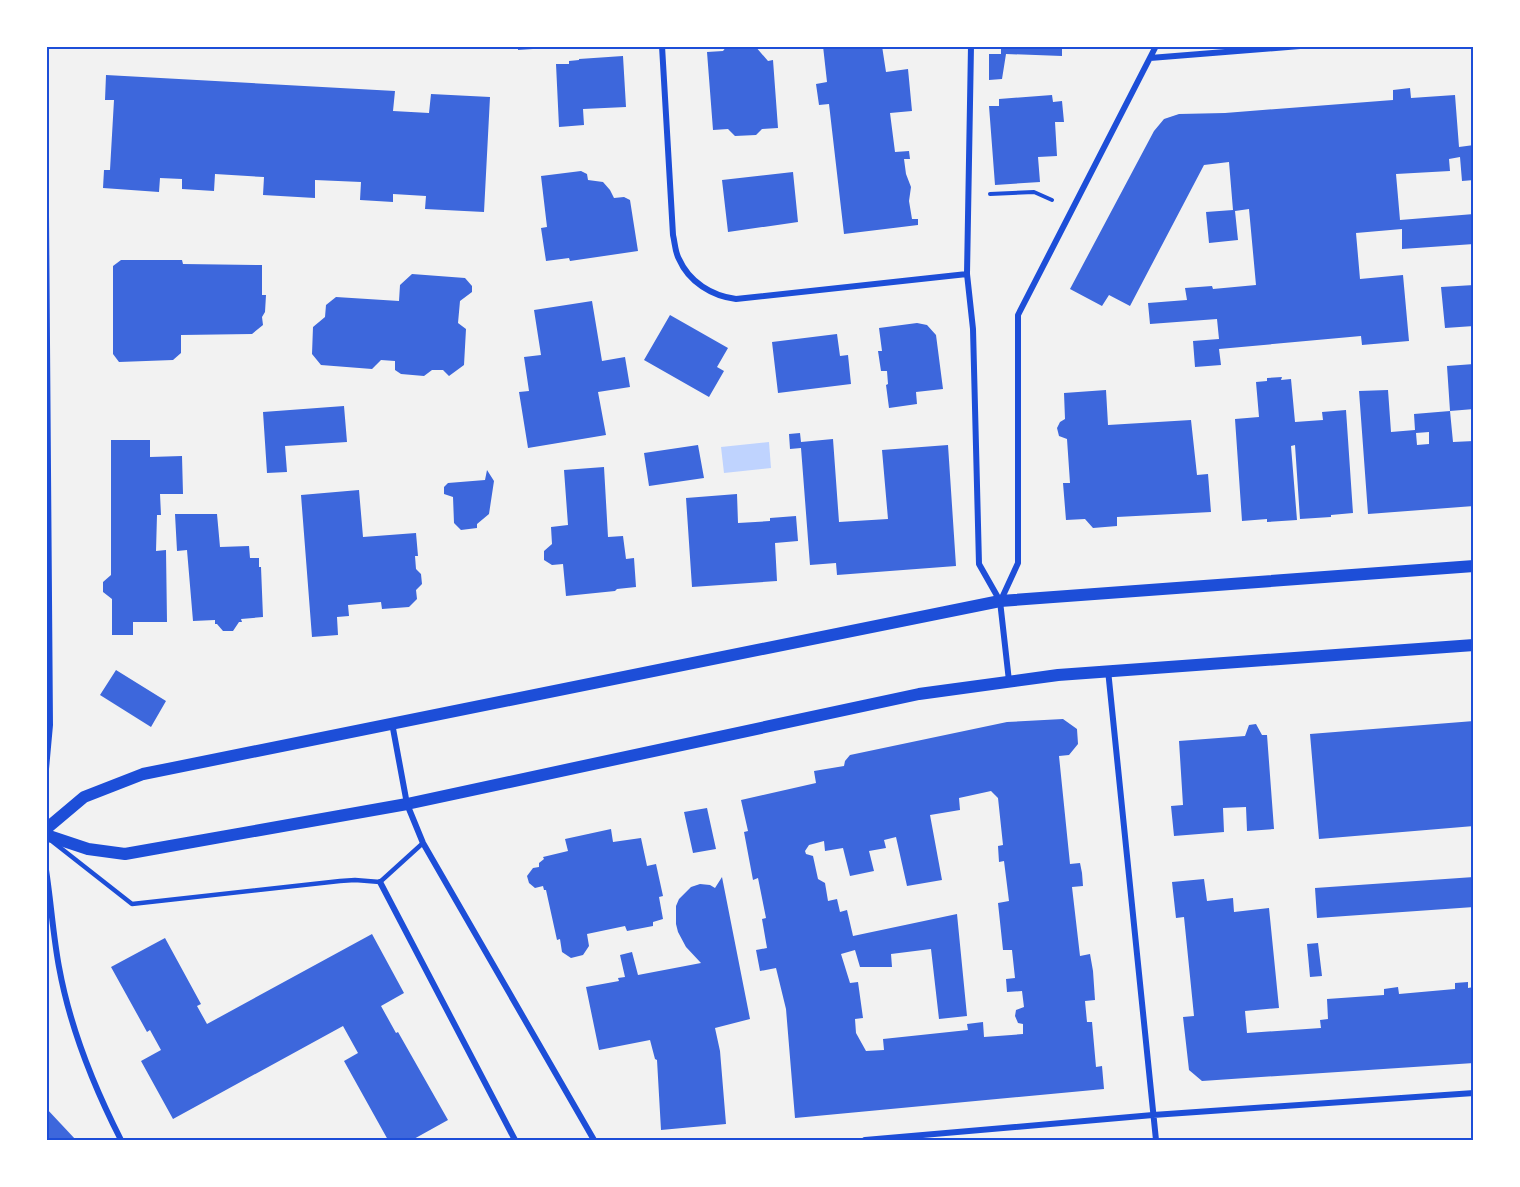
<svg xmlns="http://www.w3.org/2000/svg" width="1520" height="1187" font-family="'Playfair Display',serif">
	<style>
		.water { fill: #bfd3fe }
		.building { fill: #3d67dc; fill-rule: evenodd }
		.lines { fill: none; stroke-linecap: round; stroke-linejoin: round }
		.path { stroke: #1d4ed8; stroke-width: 4 }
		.service { stroke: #1d4ed8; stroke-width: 4.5 }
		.minor { stroke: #1d4ed8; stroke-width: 6 }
		.secondary { stroke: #1d4ed8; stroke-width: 12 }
		.neatline { fill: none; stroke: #1d4ed8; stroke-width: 2 }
	</style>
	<rect width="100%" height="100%" fill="#f2f2f2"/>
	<path class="water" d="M769 442 771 468 724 473 721 447Z"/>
	<path class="building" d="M518 46H548V48L518 50Z
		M727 46H755L768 61 773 60 778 128 762 129 756 135 735 136 728 129 713 130 707 52 723 51Z
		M823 46H882L886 72 908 69 912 111 890 113 895 152 909 151 910 159H904L906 174 911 187 909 201 912 219H918V225L844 234 829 104 819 105 816 84 827 82Z
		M1001 46H1062V56L1006 54 1002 79 989 80V54H1001Z
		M623 56 626 107 583 109 584 125 559 127 556 64H569V61L579 60V59Z
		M106 75 395 91 393 111 429 113 431 94 490 97 484 212 425 209 426 196 393 194V202L360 200 361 182 315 180V198L263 195 264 177 215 174 214 191 182 189V179L160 178 159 192 103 188 104 170H110L114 100H105Z
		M1410 88 1411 98 1455 95 1459 147 1474 145V180L1462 181 1460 157 1449 159 1450 171 1396 174 1400 220 1474 214V244L1402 249V229L1356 233 1360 279 1403 275 1409 341 1362 345 1361 336 1219 349 1221 365 1195 367 1193 341 1219 339 1217 319 1150 324 1148 303 1187 300 1185 288 1212 286 1213 289 1256 285 1249 209 1235 211 1238 240 1209 243 1206 212 1233 210 1229 162 1204 165 1130 306 1109 295 1102 306 1070 289 1154 131 1164 119 1179 114 1225 113 1393 100V90Z
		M1052 95 1053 102 1062 101 1064 122H1055L1057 156 1038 157 1040 182 995 185 989 106H999V99Z
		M581 171 587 174 588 180 603 182 610 190 614 198 624 197 630 200 638 251 570 261 569 258 546 261 541 228 547 227 541 176Z
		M793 172 798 222 728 232 722 180Z
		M121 260H182L183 264 262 265V295H266L265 312 262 317 263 325 252 334 181 335V353L173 360 119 362 113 354V266Z
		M412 274 465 278 472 286V292L460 301 458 323 466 329 464 365 449 376 443 370H432L424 376 401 374 395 370V361L381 360 372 369 321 365 312 354 313 327 325 317 326 305 336 297 399 301 400 285Z
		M1474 285V326L1445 328 1441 287Z
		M592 301 602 361 625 357 630 387 598 392 606 435 528 448 519 392 529 391 524 357 541 355 534 310Z
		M670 315 728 348 717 367 724 371 709 397 644 360Z
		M917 323 927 325 936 335 943 389 916 392 917 404 889 408 886 385 888 384 887 371H881L878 351H882L879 328Z
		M837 334 840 356 848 355 851 384 778 393 772 342Z
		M1474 364V409L1450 411 1447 366Z
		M1282 377 1281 380 1291 379 1295 422 1323 420 1322 412 1346 410 1353 513 1331 515V517L1300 519 1295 445 1291 446 1297 520 1267 522V519L1242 521 1235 419 1259 417 1256 382 1267 381V378Z
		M1106 390 1108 425 1191 420 1197 475 1208 474 1211 512 1117 517V526L1093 528 1085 519 1066 520 1063 483H1070L1067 439 1059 436 1057 428 1060 422 1065 419 1064 393Z
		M1388 390 1391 432 1415 430 1414 414 1450 411 1453 442 1474 441V506L1368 514 1359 391ZM1429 432V444L1417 445 1416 433Z
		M344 406 347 442 285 446 287 472 267 473 263 412Z
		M800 433 801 442 833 439 839 522 888 519 882 450 948 445 956 566 837 575 836 563 810 565 801 448 790 449 789 434Z
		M111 440H150V457L182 456 183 494H160L161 515H157L156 551 166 550 167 622H133V635H112V599L103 592V582L111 575Z
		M698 445 704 478 649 486 644 453Z
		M604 467 608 537 623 536 626 559 634 558 636 587 617 589 615 591 566 596 563 564 552 565 544 560V551L552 544 551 527 568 525 564 470Z
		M487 470 494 481 489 514 477 524V528L461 530 454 523 453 497 444 494V487L448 483 485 480Z
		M359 490 363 537 416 533 418 556H415L416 569 421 574 422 584 416 590 417 599 409 607 382 609 381 602 348 605 349 616 337 617 338 635 312 637 301 495Z
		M737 494 738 523 770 521V518L796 516 798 541 775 543 777 581 692 587 686 498Z
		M175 514H217L220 547 249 546 250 558H259V567H261L263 617 241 619 242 622H239L233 631H223L217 624H215V620L193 621 187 550 177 551Z
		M116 670 166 701 151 727 100 695Z
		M1063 719 1077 729 1078 744 1069 755 1059 756 1070 864 1080 863 1082 873 1083 886 1072 887 1080 956 1090 954 1093 971 1095 1000 1085 1001 1087 1022H1092L1096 1067 1102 1066 1104 1089 795 1118 786 1009 776 968 760 971 756 950 767 948 762 919 766 918 758 878 753 880 744 832 748 831 741 800 816 783 814 771 844 766 845 761 850 755 1007 722ZM991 791 998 798 1003 845 998 846 999 862 1004 861 1009 901 998 903 1003 950H1012L1015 978 1006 979 1007 992 1022 991 1024 1007 1016 1010 1015 1016 1018 1023 1023 1024V1034L984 1037 983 1022 967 1024 968 1030 883 1039 884 1050 866 1051 856 1033 855 1019 863 1018 858 982 850 983 841 954 855 950 860 967H892L891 954 931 949 939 1019 967 1016 957 914 853 936 847 910 840 912 837 899 828 901 825 883 818 879 813 856 806 854 805 851 809 845 824 841 825 851 843 848 850 876 874 871 869 851 886 848 884 840 896 837 907 886 942 880 930 815 960 810 959 798Z
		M1474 721V826L1319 839 1310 734Z
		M1256 724 1262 735H1267L1274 829 1247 831 1246 807 1223 808 1224 832 1174 836 1171 806 1183 805 1179 741 1245 736 1249 725Z
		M707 808 716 849 693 853 684 812Z
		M611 829 613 842 641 838 647 866 656 864 663 896 659 897 663 919 653 922V926L627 931 625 926 587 934 589 946 583 955 571 958 562 952 560 939 557 940 546 890H544L543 886 535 888 529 883 527 876 533 868 539 867V863L544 859 543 857 568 851 565 839Z
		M722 877 750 1019 715 1028 720 1051 726 1124 661 1130 657 1060 655 1059 650 1040 599 1050 586 987 619 981 618 978 625 977 620 955 632 952 638 975 701 963 686 947 678 932 676 924V906L679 899 691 887 700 884 710 885 715 888Z
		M1474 877V907L1317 918 1315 888Z
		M1204 879 1207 901 1233 898 1234 912 1269 908 1279 1008 1245 1011 1247 1033 1321 1028 1320 1020 1328 1019 1327 999 1384 995V989L1398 987 1399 994 1455 989V983L1468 982V988L1474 987V1063L1202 1081 1189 1070 1183 1017 1194 1016 1184 917 1176 918 1172 882Z
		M372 934 404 993 381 1006 396 1033 398 1032 448 1120 412 1140H388L344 1061 358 1053 343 1026 173 1119 141 1061 161 1050 150 1030 147 1032 111 967 165 938 201 1004 197 1006 207 1024Z
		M1318 943 1322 976 1310 977 1307 944Z
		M46 1108 76 1140H46Z"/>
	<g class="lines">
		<path class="path" d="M990 194 1034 192 1052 200"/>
		<path class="service" d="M53 842 132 904 340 881 355 880 380 882 423 843"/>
		<path class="minor" d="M662 46 673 235C675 243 675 252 679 259 689 282 712 296 736 299L967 274
			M971 46 967 274 973 329 979 564 1000 601 1009 681
			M1150 58 1300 46
			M46 215 50 725 46 769
			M1001 600 1018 563V315L1156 46
			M1108 670 1156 1140
			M392 723 407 804 423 843 594 1140
			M46 870C51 902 53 935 59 967 70 1028 93 1085 121 1140
			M380 882 515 1140
			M865 1140 1153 1115 1474 1093"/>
		<path class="secondary" d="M46 829 84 797 143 774 1000 601 1474 566
			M46 835 88 849 125 854 407 804 919 694 1058 675 1474 645"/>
	</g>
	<rect width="1520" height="1187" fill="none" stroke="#ffffff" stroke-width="96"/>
	<rect x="48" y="48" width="1424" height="1091" class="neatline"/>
</svg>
